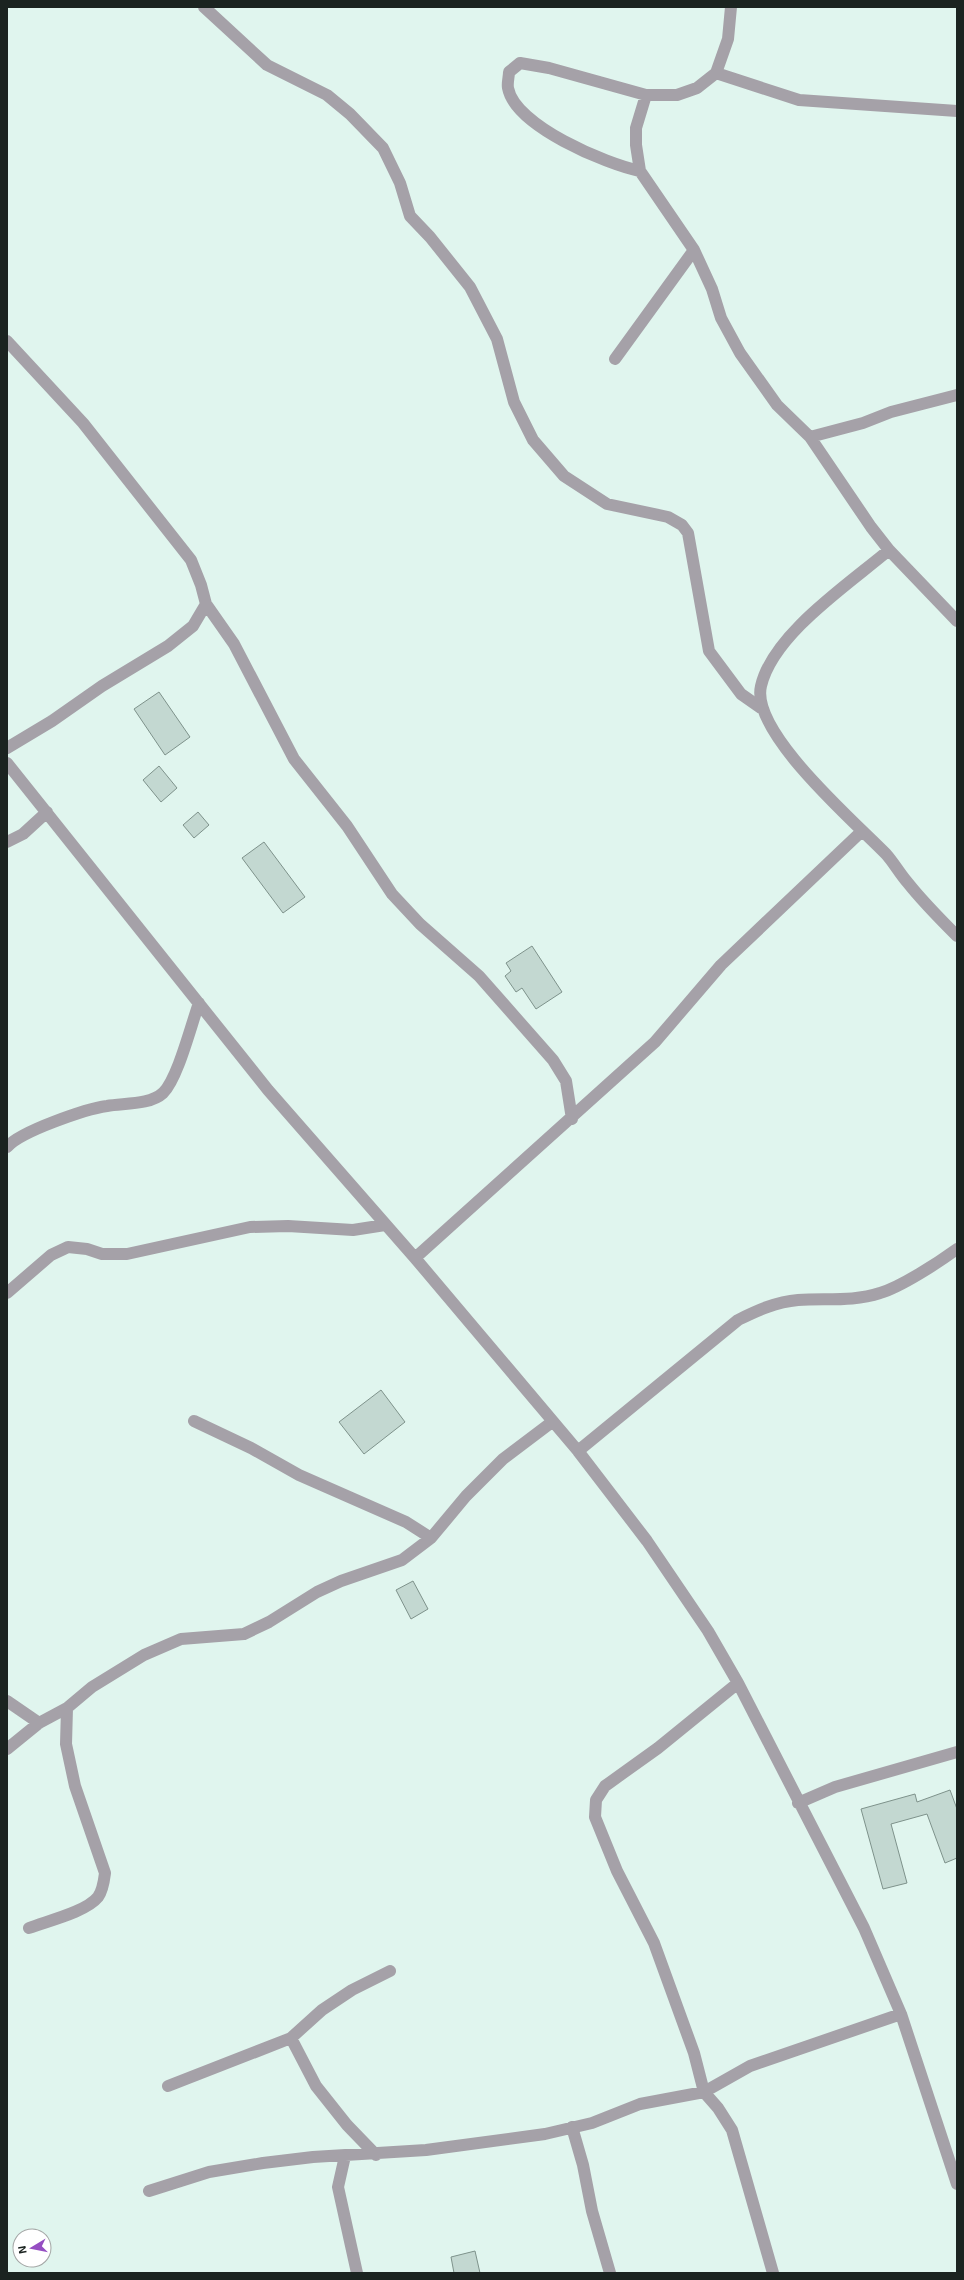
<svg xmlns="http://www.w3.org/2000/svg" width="964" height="2280" font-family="'Exo 2',sans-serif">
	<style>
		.building { fill: #c3d8d1; stroke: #7e928b }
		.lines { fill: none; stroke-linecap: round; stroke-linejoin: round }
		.minor { stroke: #a5a1a8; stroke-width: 12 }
	</style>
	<rect width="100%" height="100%" fill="#e0f5ee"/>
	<path class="building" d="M159 692 190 737 165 755 134 709Z
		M159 766 177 788 161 802 143 780Z
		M198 812 209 825 194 838 183 825Z
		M264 842 305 897 283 913 242 858Z
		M532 946 562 992 536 1009 522 988 516 992 505 976 511 971 506 963Z
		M381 1390 405 1422 364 1454 339 1422Z
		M413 1581 428 1609 411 1619 396 1590Z
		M950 1790 957 1809V1858L945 1863 927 1814 891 1824 907 1883 883 1889 861 1809 915 1794 917 1802Z
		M475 2251 480 2273H454L451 2257Z"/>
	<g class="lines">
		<path class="minor" d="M204 7 267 65 327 95 350 114 383 148 400 183 410 216 430 237 470 287 497 339 514 402 533 440 564 476 607 504 668 517 682 525 688 533 709 651 741 694 761 708
			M716 73 799 100 957 111
			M646 95 636 128V145L640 171 694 250 712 289 721 318 740 353 777 405 810 437 871 527 889 550
			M640 171C606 164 515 126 508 88 507 83 509 77 509 72L520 63 549 68 646 95H677L697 88 716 73 728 39 731 7
			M7 341 83 423 191 560 201 585 206 604 234 644 294 759 347 826 392 894 420 924 479 976 553 1060 566 1081 572 1119
			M615 359 694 250
			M810 437 863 423 891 412 957 395
			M957 621 889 550C849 584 773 634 761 686 750 732 855 822 886 854 894 863 900 874 908 883 923 902 940 919 957 936
			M7 748 52 721 102 686 168 646 193 626 206 604
			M7 763 268 1090 415 1258 578 1451 647 1541 708 1631 738 1683 864 1928 901 2014 957 2184
			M7 842 23 834 47 812
			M7 1147C21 1131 86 1109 107 1106 124 1103 150 1105 163 1093 178 1078 191 1025 199 1003
			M415 1258 655 1042 721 965 862 831
			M7 1293 51 1255 68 1247 87 1249 102 1254H127L250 1227 288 1226 353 1230 385 1225
			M194 1421 251 1448 299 1475 406 1522 431 1538
			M578 1451 738 1320C758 1310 776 1302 798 1300 826 1298 853 1302 880 1293 901 1287 939 1262 957 1249
			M738 1683 658 1748 605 1786 596 1800 595 1817 617 1871 654 1943 694 2053 704 2092 718 2108 732 2130 773 2273
			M7 1701 39 1723
			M7 1749 39 1723 67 1708 92 1687 144 1655 181 1639 244 1634 269 1622 317 1592 341 1581 402 1560 431 1538 466 1496 503 1459 552 1422
			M798 1803 835 1787 957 1752
			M29 1928C47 1921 86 1912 98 1897 103 1890 104 1881 105 1873L75 1786 66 1744 67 1708
			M291 2038 322 2010 352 1990 390 1971
			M168 2086 291 2038 316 2086 347 2125 376 2155
			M572 2127 583 2165 592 2211 610 2273
			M345 2156 338 2187 357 2273
			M149 2191 209 2172 263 2163 313 2157 426 2150 545 2134 592 2123 640 2104 704 2092 750 2066 901 2014"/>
	</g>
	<rect width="964" height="2280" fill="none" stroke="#1b2320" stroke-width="16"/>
	<g transform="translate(32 2248) rotate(260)"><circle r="19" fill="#ffffff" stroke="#a4a7a6"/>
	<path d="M0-3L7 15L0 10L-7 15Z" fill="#954ec2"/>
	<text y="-6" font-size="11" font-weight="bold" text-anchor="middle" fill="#1b2320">N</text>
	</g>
</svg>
